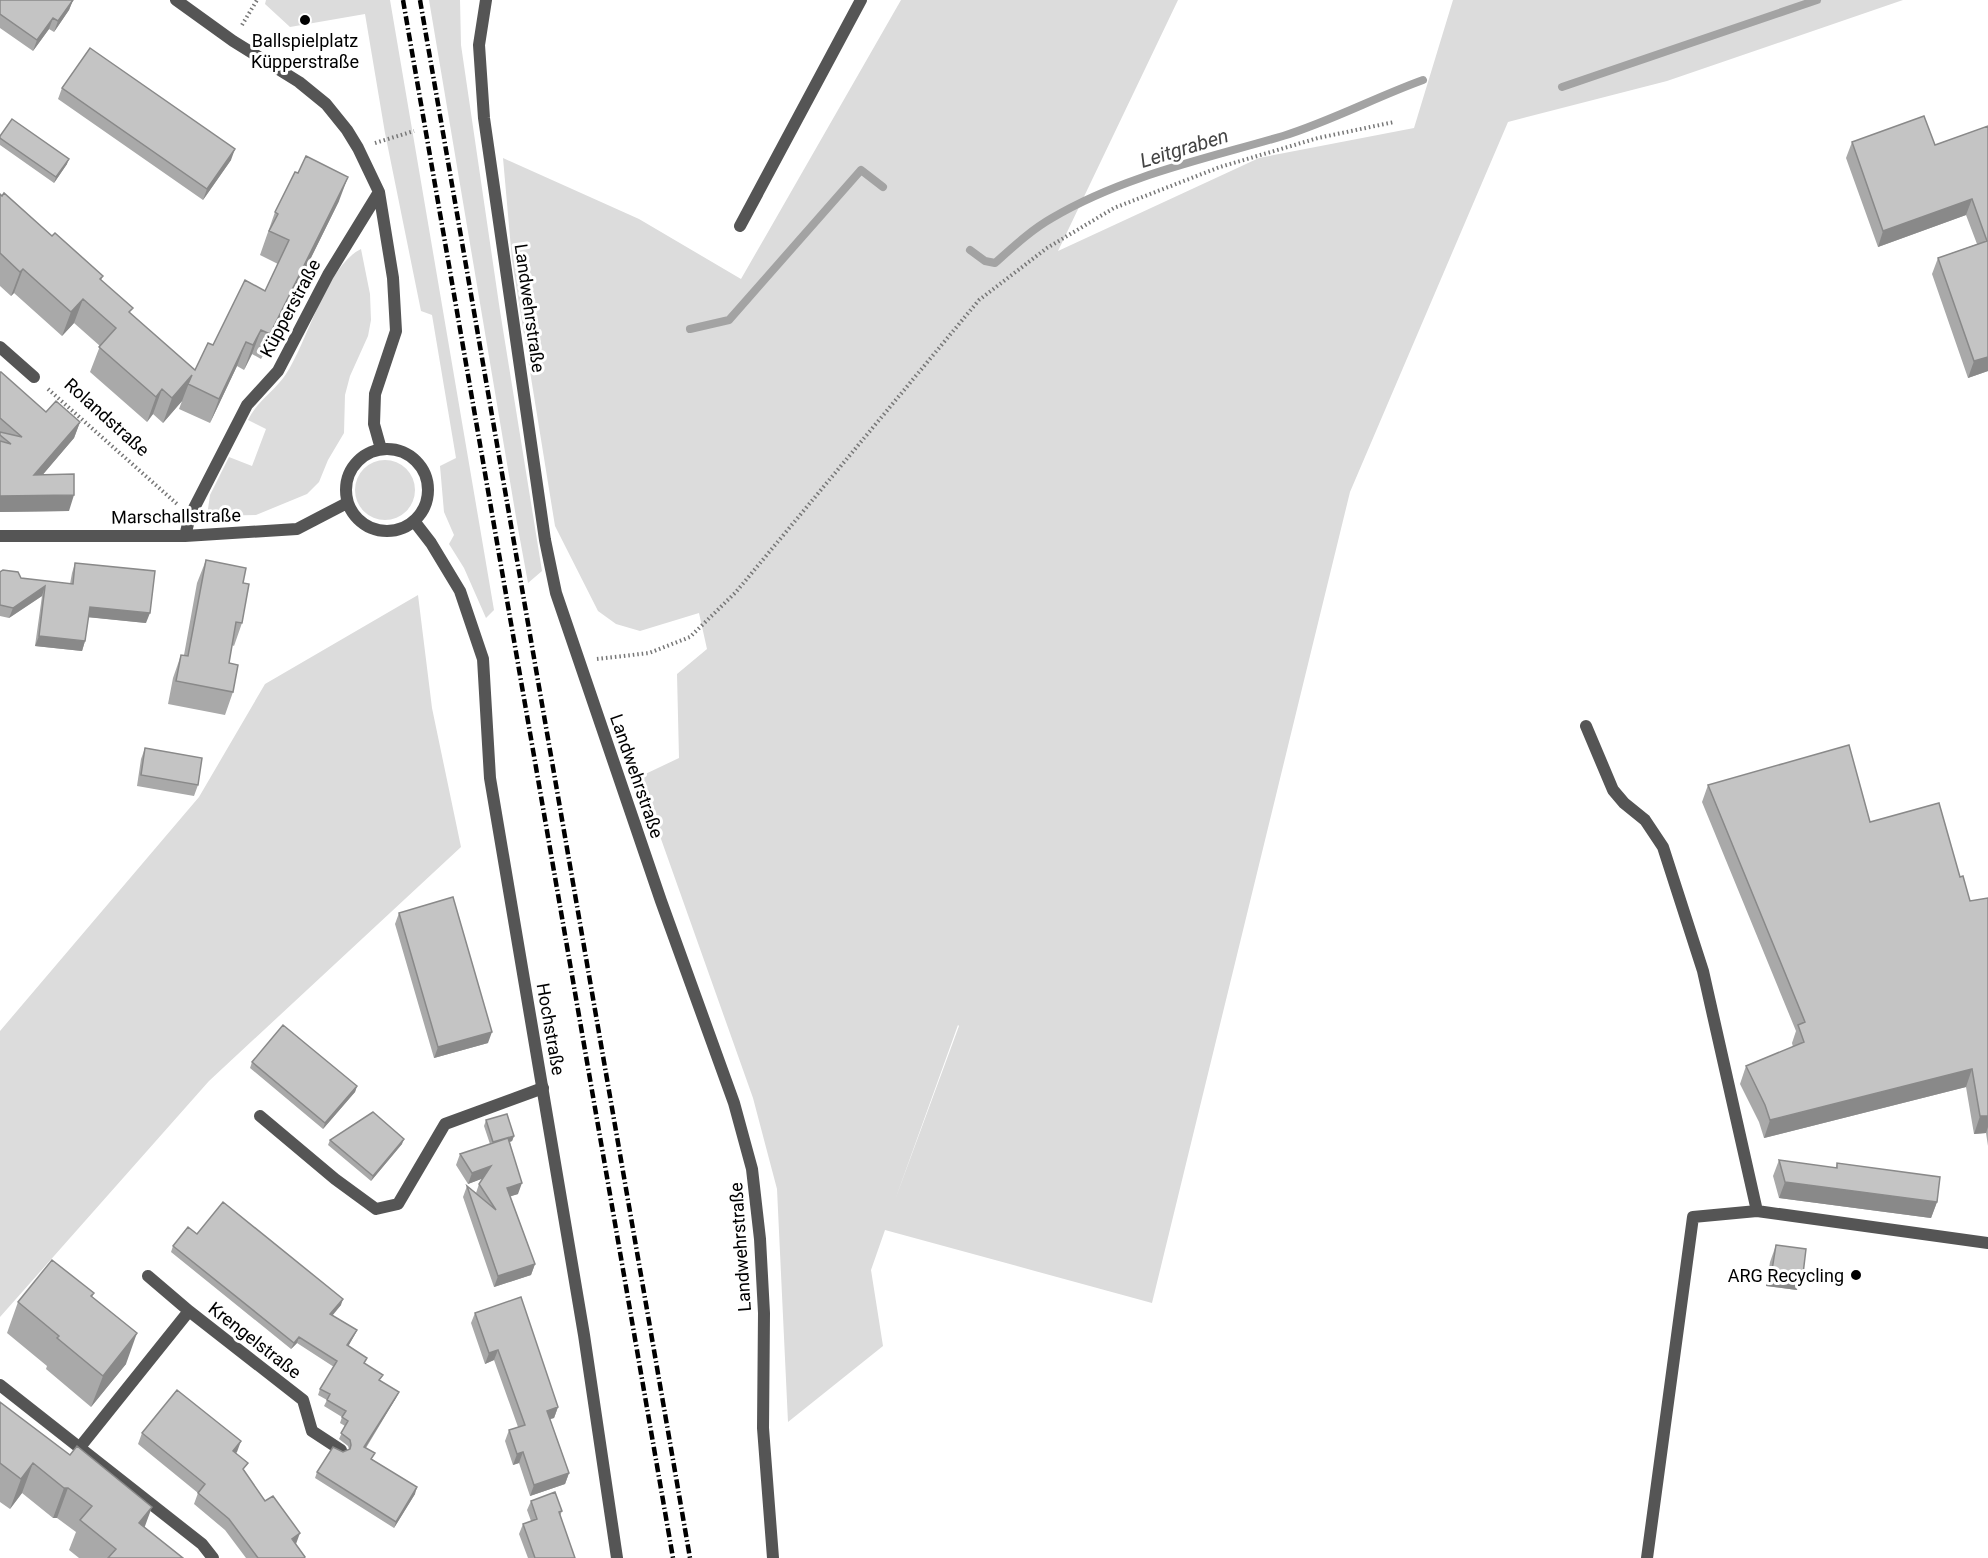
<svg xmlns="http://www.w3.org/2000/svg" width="1988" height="1558" font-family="Roboto,sans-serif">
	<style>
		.green { fill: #dcdcdc; fill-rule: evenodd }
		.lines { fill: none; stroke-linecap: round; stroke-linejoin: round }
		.stream { stroke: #a3a3a3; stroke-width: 8 }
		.path { stroke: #777; stroke-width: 4; stroke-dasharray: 1.5 3; stroke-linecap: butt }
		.service { stroke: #555; stroke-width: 12 }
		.minor { stroke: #555; stroke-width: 12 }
		.rail { stroke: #000; stroke-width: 4.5; stroke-dasharray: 9 3 1.5 3; stroke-linecap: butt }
		.wall { fill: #a9a9a9 }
		.shaded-wall { fill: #898989 }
		.building { fill: #c4c4c4; stroke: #898989; stroke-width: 1.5 }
		.poi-dot { fill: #000; stroke: #fff; stroke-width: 2 }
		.labels { text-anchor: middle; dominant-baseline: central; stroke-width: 6; stroke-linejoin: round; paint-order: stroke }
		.poi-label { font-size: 18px; fill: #000; stroke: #fff }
		.street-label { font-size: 18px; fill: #000; stroke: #fff }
		.water-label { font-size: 20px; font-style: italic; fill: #444; stroke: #fff }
	</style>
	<rect width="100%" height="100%" fill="#fff"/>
	<path class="green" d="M266 0H390L494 610 486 618 464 568 449 544 454 535 444 512 440 466 456 458 432 315 421 311 385 133 365 14 290 27 265 4Z
		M429 0H460L461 45 500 311 542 571 528 583 517 523Z
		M901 0H1178L1058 251 1259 158 1414 128 1453 0H1903L1667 81 1508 122 1350 492 1152 1303 885 1230 871 1270 883 1346 788 1422 777 1189 753 1098 639 777 679 758 677 674 707 649 699 613 640 631 616 624 598 611 555 526 512 260 503 158 639 219 741 279ZM958 1025 959 1026 895 1200Z
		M361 249 370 294 371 320 368 336 350 376 345 395 344 433 328 460 319 482 307 494 256 515 207 516 210 495 229 457 252 466 266 429 248 420C257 401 275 391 286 374 308 341 326 266 361 249Z
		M355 490a30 30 0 1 1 60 0a30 30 0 1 1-60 0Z
		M418 595 432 708 461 847 209 1081 0 1317V1031L199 797 265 684Z"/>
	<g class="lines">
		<path class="stream" d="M1562 87 1817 0
			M970 250 985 261 995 263C1013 247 1031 230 1052 218 1123 176 1205 159 1283 136 1331 121 1376 97 1423 80
			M690 329 729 320 861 170 883 187"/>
		<path class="path" d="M242 25 257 0
			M375 143 414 131
			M48 389 177 504
			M597 659 649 653 690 637 736 592 979 300 1047 248 1114 208 1220 167 1318 138 1394 122"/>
		<path class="service" d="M740 226 861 0
			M1586 726 1613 790 1624 803 1645 820 1663 847 1703 971 1757 1211
			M260 1116 335 1179 376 1209 398 1204 445 1124 543 1088
			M148 1276 189 1311
			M80 1447 189 1311 303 1400 312 1431 341 1450
			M1647 1558 1693 1217 1757 1211 1988 1243"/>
		<path class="minor" d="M176 0 233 41 299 82 326 104 347 130 358 148 379 192 393 278 396 331 375 394 374 424 381 449
			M486 0 479 45 484 118 545 540 556 593 661 901 734 1103 752 1169 760 1239 764 1313 763 1428 773 1558
			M0 347 34 377
			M346 490a41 41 0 1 1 82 0a41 41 0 1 1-82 0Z
			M414 521 431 543 460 591 483 659 490 778 584 1335 617 1558
			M0 536H185L297 529 347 503
			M185 536 190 516 247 405 278 371 328 275 379 192
			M0 1385 202 1544 213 1558"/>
		<path class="rail" d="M403 0 673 1558
			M420 0 690 1558"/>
	</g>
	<path class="wall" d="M73 0 69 10 54 32 49 29 33 51 0 28V1Z
		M62 88 231 160 203 200 58 99Z
		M1988 126V371L1968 378 1932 274 1938 258 1977 244 1966 215 1878 247 1846 158 1852 142 1935 145Z
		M0 136 67 164 54 183 0 145Z
		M0 194 103 276 101 280 131 314 195 370 213 345 265 291 278 264 260 255 275 212 339 201 261 359 252 354 244 370 237 366 210 423 179 409 182 401 163 423 153 414 147 422 90 372 100 346 74 323 62 336 14 293 11 296 0 286Z
		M0 372 46 412 80 422 74 438 42 475 69 511 0 512Z
		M206 560 243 583 242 623 234 646 232 645 229 663 233 692 225 715 168 704 173 678 181 655H184L197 583Z
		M75 563 146 623 88 617 85 641 82 651 35 646 42 596 9 618 0 616V572L21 578 70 584 72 573Z
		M145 748 198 785 194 796 137 786 141 759Z
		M1708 785 1870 822 1960 877 1970 901 1988 898V1146L1986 1133 1974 1134 1966 1087 1764 1138 1759 1122 1740 1084 1746 1066 1793 1047 1792 1043 1796 1031 1702 802Z
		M399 913 488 1043 434 1058 395 924Z
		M252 1062 357 1086 355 1092 323 1129 250 1068Z
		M486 1120 514 1136 512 1141 510 1142 518 1194 510 1196 535 1264 531 1275 494 1287 463 1197 467 1186 476 1193 479 1184 483 1178 468 1184 456 1165 460 1154 490 1144 484 1126Z
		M330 1140 402 1144 371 1181 328 1145Z
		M1779 1160 1836 1168 1837 1163 1937 1202 1931 1218 1779 1198 1773 1176Z
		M197 1234 341 1305 332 1315 357 1330 354 1336 348 1346 396 1398 366 1448 372 1459 415 1494 394 1528 315 1478 317 1472 343 1452 349 1449 348 1446 339 1439 345 1426 340 1423 342 1417 324 1406 327 1400 318 1395 320 1389 334 1367 297 1343 291 1349 171 1252 173 1246Z
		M1776 1245 1797 1290 1766 1286 1770 1262Z
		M94 1293 92 1297 126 1364 91 1407 46 1369 47 1366 7 1333 18 1302Z
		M475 1313 558 1407 554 1418 550 1419 569 1473 565 1484 530 1496 519 1463 513 1465 505 1441 509 1430 518 1427 494 1360 485 1364 471 1323Z
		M0 1402 144 1527 183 1558H79L69 1550 76 1532 57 1518H53L22 1493 10 1509 0 1502Z
		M142 1433 236 1453 245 1472 265 1501 305 1557V1558H246L225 1530 194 1504 198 1493 138 1444Z
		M531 1501 562 1511 560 1516 575 1558H528L519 1534 523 1524 531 1521 527 1510Z"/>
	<path class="shaded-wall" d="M73 0 69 10 54 32 58 21Z
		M53 18 49 29 33 51 37 40Z
		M235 149 231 160 203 200 207 189Z
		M69 159 67 164 54 183 56 177Z
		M348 177 339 201 261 359 270 334Z
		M1972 199 1966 215 1878 247 1883 231Z
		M23 269 14 293 11 296 20 272Z
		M83 299 74 323 62 336 71 312Z
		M261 330 252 354 244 370 253 345Z
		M246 342 237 366 210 423 219 399Z
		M1988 357V371L1968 378 1974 361Z
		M192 375 182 401 163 423 172 398Z
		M162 389 153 414 147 422 156 397Z
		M80 422 74 438 29 491 34 475Z
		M74 495 69 511 0 512V496Z
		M45 586 42 596 9 618 13 608Z
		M90 607 150 613 146 623 86 617Z
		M39 636 85 641 82 651 35 646Z
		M492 1032 488 1043 434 1058 438 1047Z
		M1972 1069 1966 1087 1764 1138 1770 1120Z
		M357 1086 355 1092 323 1129 325 1123Z
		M1980 1116H1988V1127L1986 1133 1974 1134Z
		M514 1136 512 1141 491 1148 493 1142Z
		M404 1139 402 1144 371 1181 373 1176Z
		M491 1166 487 1177 468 1184 472 1173Z
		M1785 1182 1937 1202 1931 1218 1779 1198Z
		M522 1183 518 1194 503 1199 507 1188Z
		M535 1264 531 1275 494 1287 498 1276Z
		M1772 1270 1803 1274 1797 1290 1766 1286Z
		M343 1299 341 1305 328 1321 330 1314Z
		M357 1330 354 1336 345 1352 347 1345Z
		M137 1333 126 1364 91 1407 103 1376Z
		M299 1337 297 1343 291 1349 294 1343Z
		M498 1350 494 1360 485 1364 489 1353Z
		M399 1392 396 1398 362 1453 364 1447Z
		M558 1407 554 1418 543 1421 547 1411Z
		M241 1441 237 1452 229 1462 233 1451Z
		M523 1452 519 1463 513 1465 517 1454Z
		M33 1463 22 1493 10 1509 21 1479Z
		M569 1473 565 1484 530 1496 534 1485Z
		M417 1487 415 1494 394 1528 396 1522Z
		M64 1488H68L57 1518H53Z
		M152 1507 141 1537 139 1523Z
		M300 1533 296 1544 292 1539Z"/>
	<path class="building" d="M0 0H73L58 21 53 18 37 40 0 14Z
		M90 48 235 149 207 189 62 88Z
		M1924 116 1935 145 1988 126V357L1974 361 1938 258 1987 241 1972 199 1883 231 1852 142Z
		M12 119 69 159 56 177 0 138V136Z
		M306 156 348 177 270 334 261 330 253 345 246 342 219 399 188 384 192 375 172 398 162 389 156 397 99 347 116 328 83 299 71 312 23 269 20 272 0 253V194L2 196 4 193 52 236 55 233 103 276 100 279 133 308 129 312 195 370 208 343 213 345 245 280 265 291 289 240 269 231 278 214 275 212 295 172 298 173Z
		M0 372H1L46 412 56 401 80 422 34 475 74 474V495L0 496V441L11 444 0 435V432L22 437 0 418Z
		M206 560 246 568 243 583 249 584 242 623 236 622 229 663 238 665 233 692 176 681 181 655 188 656Z
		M75 563 155 571 150 613 90 607 85 641 39 636 45 586 13 608 0 605V572L3 570 18 572 21 578 73 584Z
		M1849 745 1870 822 1939 803 1960 877 1963 876 1970 901 1988 898V1116H1980L1972 1069 1770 1120 1765 1105 1746 1066 1804 1042 1798 1025 1805 1022 1708 785Z
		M145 748 202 758 198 785 141 775Z
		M453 897 492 1032 438 1047 399 913Z
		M283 1025 357 1086 325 1123 252 1062Z
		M373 1112 404 1139 373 1176 330 1140Z
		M507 1114 514 1136 493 1142 486 1120Z
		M508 1138 522 1183 507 1188 535 1264 498 1276 467 1186 496 1210 479 1184 491 1166 472 1173 460 1154Z
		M1779 1160 1837 1168V1163L1940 1177 1937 1202 1785 1182Z
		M223 1202 343 1299 330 1314 357 1330 347 1345 367 1358 364 1363 383 1375 379 1380 399 1392 364 1447 375 1453 371 1459 417 1487 396 1522 317 1472 333 1447 343 1452 350 1449 351 1445 350 1440 341 1433 348 1421 342 1417 346 1411 327 1400 330 1394 320 1389 337 1361 299 1337 294 1343 173 1246 188 1227 197 1234Z
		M1776 1245 1806 1249 1803 1274 1772 1270Z
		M52 1260 94 1293 91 1296 137 1333 103 1376 57 1338 59 1336 18 1302Z
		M521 1297 558 1407 547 1411 569 1473 534 1485 523 1452 517 1454 509 1430 525 1425 498 1350 489 1353 475 1313Z
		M177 1390 241 1441 233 1451 248 1463 243 1469 265 1501 273 1496 300 1533 292 1539 305 1557 304 1558H258L229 1519 198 1493 205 1484 142 1433Z
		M0 1402 70 1455 77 1446 152 1507 139 1523 183 1558H108L116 1549 80 1520 92 1506 68 1488H64L33 1463 21 1479 0 1463Z
		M555 1492 562 1511 559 1512 575 1558H535L523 1524 537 1519 531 1501Z"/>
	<g class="poi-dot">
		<circle cx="305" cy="20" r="6"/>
		<circle cx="1856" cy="1275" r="6"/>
	</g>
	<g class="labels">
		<g class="poi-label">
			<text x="305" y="40">Ballspielplatz<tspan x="305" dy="21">Küpperstraße</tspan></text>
			<text x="1844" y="1275" text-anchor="end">ARG Recycling</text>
		</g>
		<g class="street-label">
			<text transform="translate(290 308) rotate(-62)">Küpperstraße</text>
			<text transform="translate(530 308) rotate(82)">Landwehrstraße</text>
			<text transform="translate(107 417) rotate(42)">Rolandstraße</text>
			<text transform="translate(176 516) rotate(-1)">Marschallstraße</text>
			<text transform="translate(637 776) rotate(71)">Landwehrstraße</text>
			<text transform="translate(551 1029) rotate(80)">Hochstraße</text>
			<text transform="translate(740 1247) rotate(-94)">Landwehrstraße</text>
			<text transform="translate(255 1340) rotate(38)">Krengelstraße</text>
		</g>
		<g class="water-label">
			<text transform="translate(1184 148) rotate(-17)">Leitgraben</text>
		</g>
	</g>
</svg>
